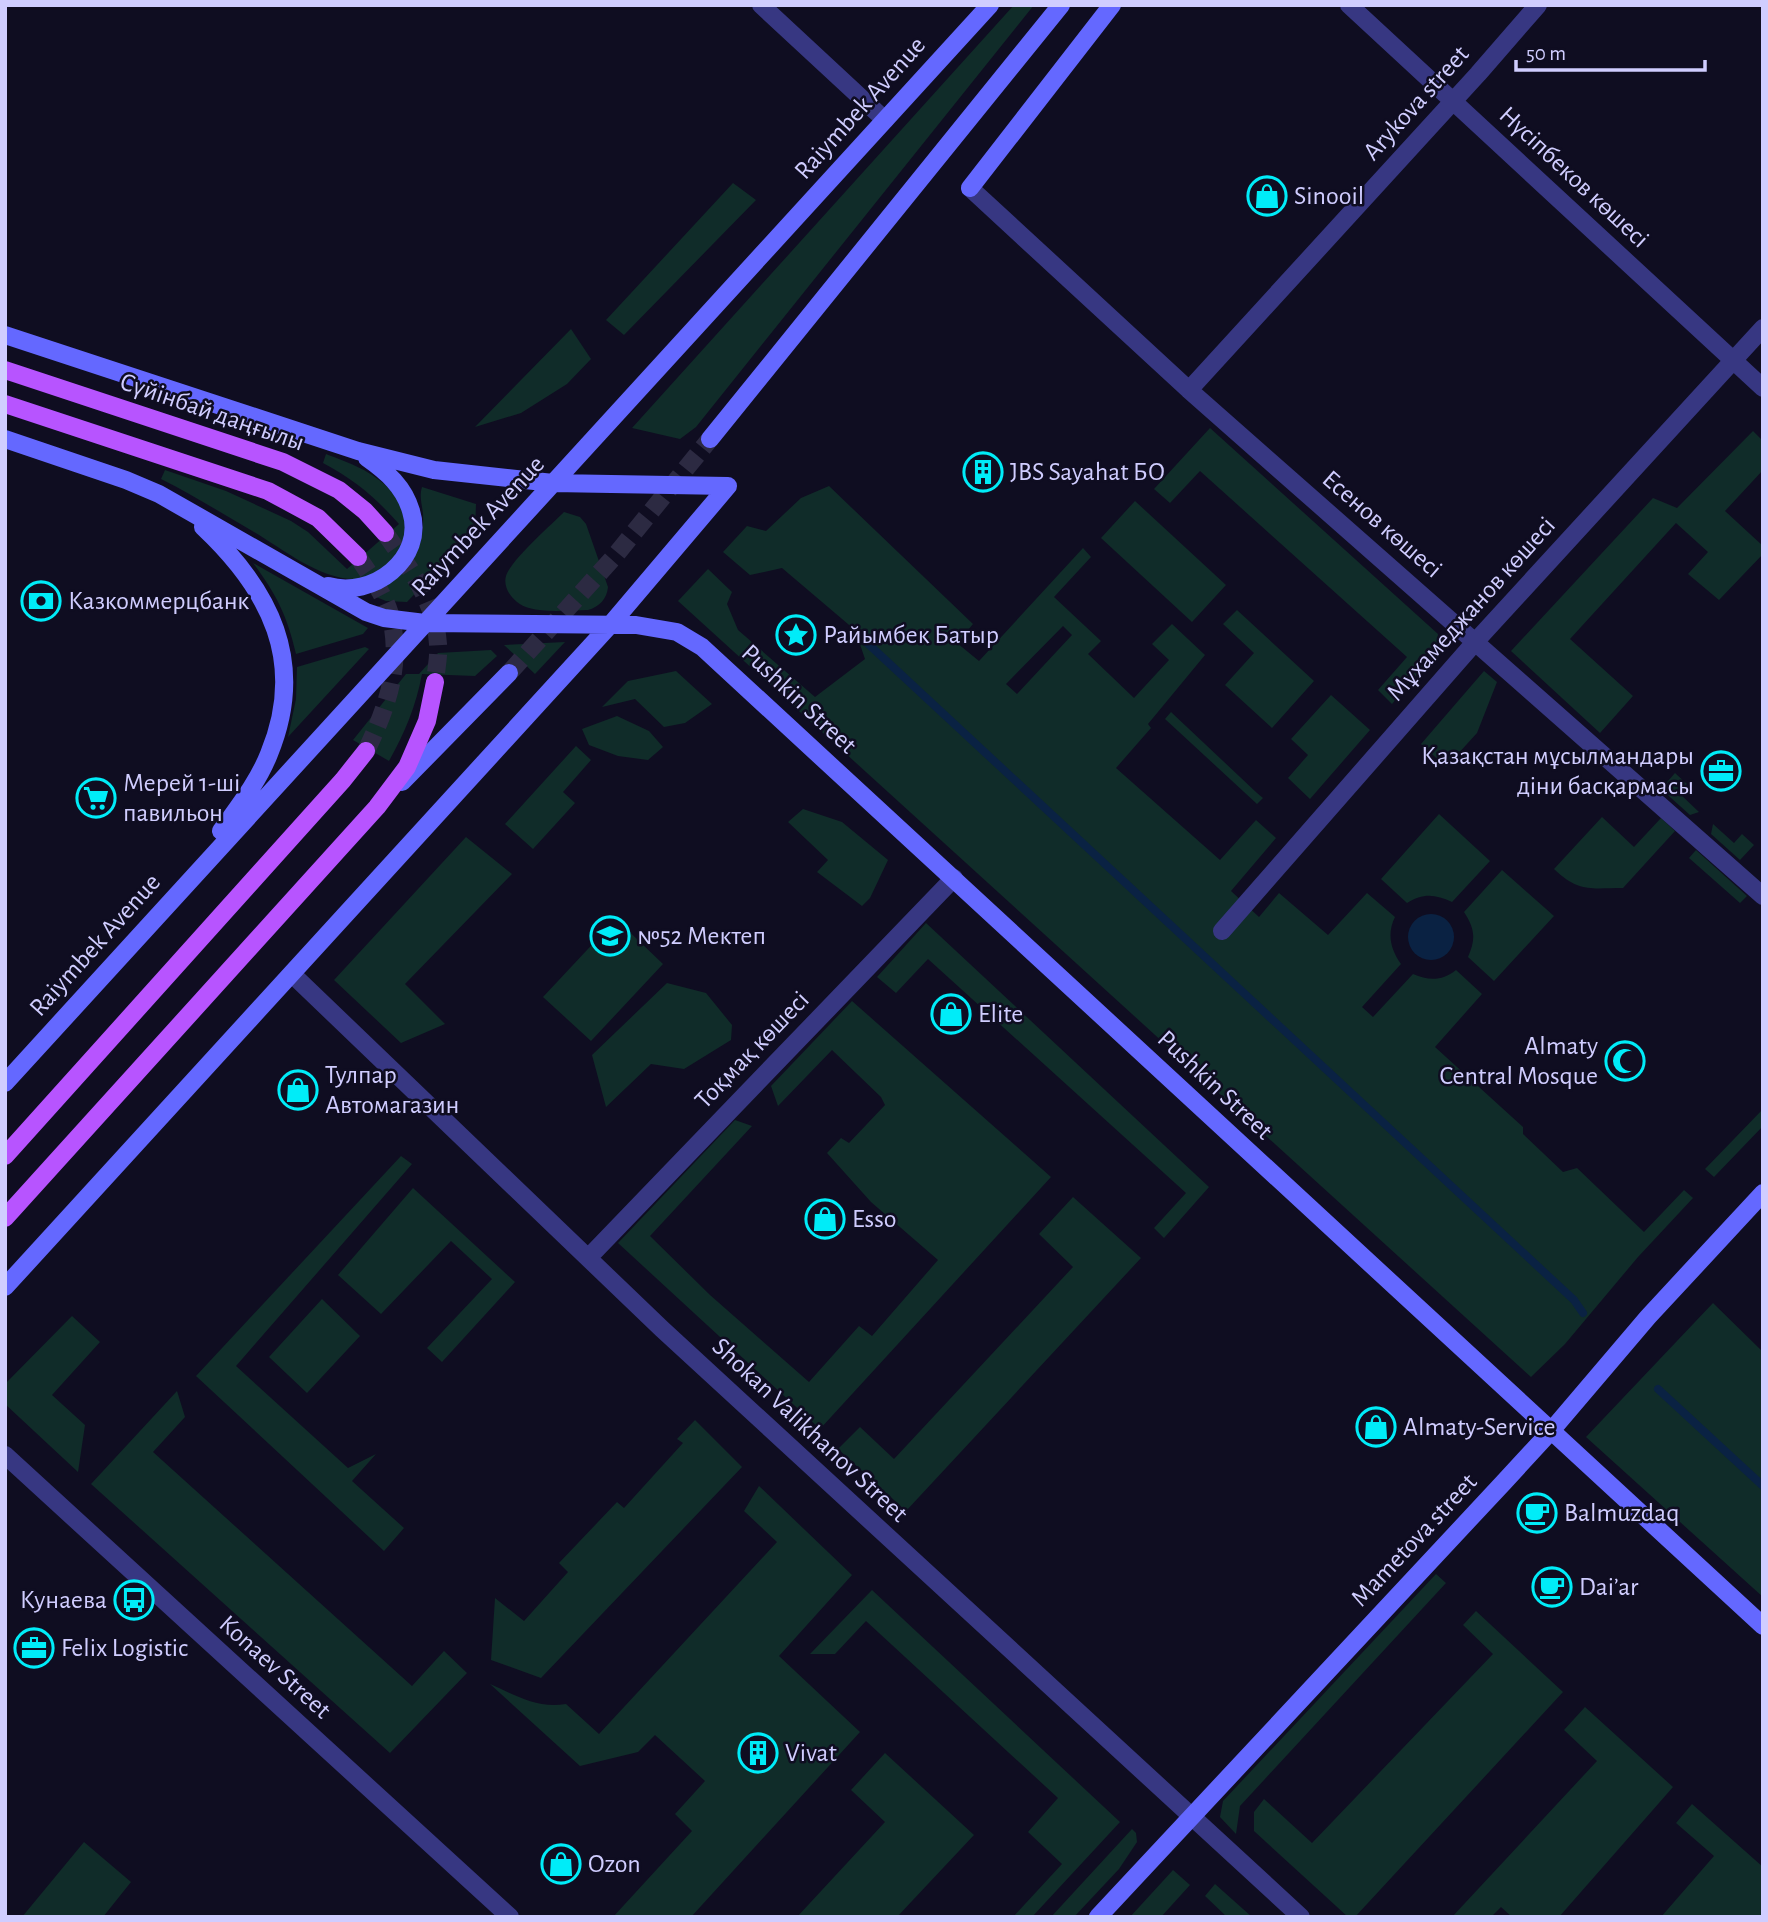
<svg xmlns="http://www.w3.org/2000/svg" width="1768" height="1922" font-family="'Alegreya Sans',sans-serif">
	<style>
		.green { fill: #102c29; fill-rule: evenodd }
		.water { fill: #0a2243 }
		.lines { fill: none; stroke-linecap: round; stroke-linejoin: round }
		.stream { stroke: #0a2243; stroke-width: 8 }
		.secondary-tunnel { stroke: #2c2a42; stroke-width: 18; stroke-dasharray: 18 9; stroke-linecap: butt }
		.primary-tunnel { stroke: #2c2a42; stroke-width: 18; stroke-dasharray: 18 9; stroke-linecap: butt }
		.street { stroke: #373782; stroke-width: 18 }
		.secondary { stroke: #6468ff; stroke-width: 18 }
		.primary { stroke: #b754ff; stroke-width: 18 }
		.labels { text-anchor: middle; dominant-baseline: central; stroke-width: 5; stroke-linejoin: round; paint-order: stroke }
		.street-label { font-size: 26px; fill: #d0cdff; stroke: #0f0d21 }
		.poi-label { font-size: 26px; fill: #d0cdff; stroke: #0f0d21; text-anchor: start }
	</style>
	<rect width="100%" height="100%" fill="#0f0d21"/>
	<path class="green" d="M1014 5H1034L696 427 680 439 632 428Z
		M733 183 756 200 624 335 606 320Z
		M571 329 591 359 567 384 521 413 475 427Z
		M1210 428 1438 634 1436 652 1392 704 1378 690 1407 657 1200 471 1170 503 1154 489Z
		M1753 431 1763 441V470L1725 511 1763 546V554L1719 600 1688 574 1708 552 1676 523 1570 639 1633 696 1600 733 1511 651 1653 498 1677 508Z
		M326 454C349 463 373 471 390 490 422 523 401 578 354 579 319 579 283 549 254 532 223 514 193 495 161 479L165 470 226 491 291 521 308 532 347 569 399 524C375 497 355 480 323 463Z
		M829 486 973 624 957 643 979 661 1083 548 1091 557 1054 597 1101 641 1088 654 1134 698 1169 660 1152 644 1172 624 1205 655 1148 724 1151 728 1116 768 1220 860 1256 820 1276 838 1231 891 1259 917 1279 893 1328 935 1367 893 1395 917C1387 933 1390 949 1401 964L1362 1007 1373 1017 1413 974C1429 981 1442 981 1456 970L1482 994 1435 1047 1523 1127V1134L1563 1172 1577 1168 1644 1232 1684 1190 1693 1198 1638 1257 1565 1344 1531 1377 678 601 708 569 732 592 727 604 738 630 815 697 865 659 855 630 782 568 750 575 723 552 747 526 766 531 801 498ZM1063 626 1072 635 1017 694 1006 684Z
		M422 487 476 504 475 530 407 602 386 601 371 595C405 577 425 555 423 514 422 504 419 497 422 487Z
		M1135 501 1226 585 1192 622 1101 538Z
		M564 512 580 517 586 524 608 587C607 599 599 607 588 610 570 610 547 613 529 608 516 605 502 590 506 576 511 560 551 525 564 512Z
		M253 563 368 628 363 634 296 654C287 615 276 594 253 563Z
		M1237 610 1314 681 1272 728 1225 685 1254 653 1223 624Z
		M565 642 535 674 504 645Z
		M365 647 369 649 288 737 296 699 297 667Z
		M491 650 497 656 475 676 422 674C416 706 405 732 389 761L353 740 406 674H419L438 653Z
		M676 671 712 704 685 723 664 727 635 699 602 707 628 681Z
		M1484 671 1497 682 1477 733 1446 767 1421 744Z
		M1331 695 1370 730 1310 799 1288 778 1308 755 1291 739Z
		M1171 712 1257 793 1263 798 1257 804 1165 719Z
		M617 716 649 731 663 747 648 760 618 756 589 745 582 729Z
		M576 746 591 760 563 792 575 803 533 849 505 824Z
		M1675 773 1687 784 1679 793 1699 812 1690 815 1661 789Z
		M803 809 842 822 888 860 870 898 862 906 817 872 828 860 788 822Z
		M1439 814 1490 861 1452 902C1435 894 1423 893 1407 903L1381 879Z
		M1602 817 1634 847 1661 818 1675 831 1623 888C1591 888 1579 893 1554 869Z
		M1713 824 1734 843 1742 834 1754 845 1740 860 1711 834Z
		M466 837 512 874 405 984 445 1024 401 1043 334 980Z
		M1696 850 1747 896 1740 903 1689 858Z
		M1502 870 1554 916 1494 981 1468 957C1476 939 1475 929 1464 912Z
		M616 919 663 964 591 1041 543 997Z
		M926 923 1209 1187 1164 1238 1154 1228 1186 1193 928 959 896 993 877 977Z
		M667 983 706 993 732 1025 731 1040 684 1069 651 1064 606 1107 592 1055Z
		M852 1001 1051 1177 820 1429 618 1243 735 1120 752 1126 650 1236 710 1295 809 1382 859 1326 872 1336 938 1260 871 1202 827 1153 841 1138 849 1143 885 1105 881 1097 832 1050 778 1106 771 1086Z
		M1763 1109V1126L1714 1177 1705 1169Z
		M401 1156 412 1164 236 1366 348 1468 376 1454 352 1481 404 1528 384 1551 196 1376Z
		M413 1188 515 1282 442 1362 427 1348 492 1279 451 1241 381 1314 338 1275Z
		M1073 1197 1141 1258 906 1511 838 1449 860 1427 894 1459 1073 1267 1039 1234Z
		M322 1299 360 1336 307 1393 269 1357Z
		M1713 1303 1763 1352V1597L1586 1437Z
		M72 1316 100 1342 52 1395 85 1425 78 1472 5 1404V1384Z
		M177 1391 185 1417 153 1452 412 1686 444 1651 467 1673 390 1753 91 1484Z
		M695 1420 742 1467 541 1678 491 1660 495 1598 524 1621 568 1572 559 1563 617 1502 624 1508 683 1443 677 1439Z
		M759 1486 852 1575 779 1656 860 1732 691 1917H613L692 1831 675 1814 705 1781 655 1735 638 1752 580 1766 490 1684C515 1695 537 1709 566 1704L599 1734 777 1542 744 1511Z
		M1436 1574 1446 1583 1240 1806 1236 1834 1220 1817 1223 1801Z
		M872 1590 1120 1822 1032 1917H1013L1062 1864 1028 1832 1058 1798 866 1621 835 1654H810Z
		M1476 1611 1563 1692 1355 1917H1348L1254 1831V1812L1264 1799 1312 1843 1493 1654 1463 1625Z
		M1585 1707 1673 1787 1559 1917H1512L1501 1907 1491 1917H1452L1597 1761 1564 1730Z
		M885 1753 974 1835 897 1917H797L885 1822 851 1790Z
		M1692 1804 1763 1867V1917H1661L1714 1856 1676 1823Z
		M1132 1829 1136 1833 1137 1842 1119 1869 1074 1917H1051Z
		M84 1842 131 1882 103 1917H22Z
		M1173 1870 1190 1885 1161 1917H1130Z
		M1215 1884 1252 1917H1227L1205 1896Z"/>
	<path class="water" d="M1408 937a23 23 0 1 1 46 0a23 23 0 1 1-46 0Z"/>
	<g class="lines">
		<path class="stream" d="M864 640 1574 1300 1583 1313
			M1658 1389 1763 1486"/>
		<path class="secondary-tunnel" d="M509 673 614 557 710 439"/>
		<path class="primary-tunnel" d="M385 533C409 567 435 601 438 644 439 657 436 670 435 682
			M358 557C370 575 384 594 390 614 403 663 387 708 366 751"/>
		<path class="street" d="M761 5 885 120
			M1349 5 1763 388
			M970 188 1189 390 1763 896
			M1189 390 1478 74 1538 5
			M1222 931 1476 641 1763 328
			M292 974 662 1329 1301 1917
			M588 1258 954 878
			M5 1455 510 1917"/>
		<path class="secondary" d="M970 188 1112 5
			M5 335 358 451 434 470 553 483 728 486
			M5 439 126 480 159 494 366 612 384 618 425 623 636 625 677 632 702 647 1763 1626
			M710 439 1061 5
			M203 527C270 590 307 662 269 754 258 782 238 807 221 831
			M328 586C372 599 426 559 411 511 404 487 387 472 367 458
			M402 782 509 673
			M5 1083 990 5
			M5 1287 611 624 728 486
			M1098 1917 1504 1482 1551 1431 1648 1317 1763 1193"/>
		<path class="primary" d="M5 370 283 462 339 490 365 511 385 533
			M5 404 268 491 318 518 358 557
			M5 1156 343 780 366 751
			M5 1218 377 807 407 767 427 721 435 682"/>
	</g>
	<defs>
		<g id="shop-ring" transform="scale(2.0125)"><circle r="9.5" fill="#0f0d21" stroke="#00ecf8" stroke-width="1.5"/><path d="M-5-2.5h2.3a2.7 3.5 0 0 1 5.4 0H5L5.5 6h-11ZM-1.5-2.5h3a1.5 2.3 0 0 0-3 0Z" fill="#00ecf8"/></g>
		<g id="building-ring" transform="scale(2.0125)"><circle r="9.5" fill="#0f0d21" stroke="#00ecf8" stroke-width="1.5"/><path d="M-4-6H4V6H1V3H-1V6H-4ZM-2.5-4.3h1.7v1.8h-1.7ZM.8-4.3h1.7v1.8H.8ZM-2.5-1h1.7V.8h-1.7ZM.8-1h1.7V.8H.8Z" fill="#00ecf8"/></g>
		<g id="bank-ring" transform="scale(2.0125)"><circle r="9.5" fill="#0f0d21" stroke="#00ecf8" stroke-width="1.5"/><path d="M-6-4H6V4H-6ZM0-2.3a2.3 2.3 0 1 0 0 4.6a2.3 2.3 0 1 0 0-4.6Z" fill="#00ecf8"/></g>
		<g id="sight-ring" transform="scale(2.0125)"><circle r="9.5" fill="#0f0d21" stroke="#00ecf8" stroke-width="1.5"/><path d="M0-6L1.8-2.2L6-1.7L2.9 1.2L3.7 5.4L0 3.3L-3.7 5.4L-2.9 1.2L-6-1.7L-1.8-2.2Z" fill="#00ecf8"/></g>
		<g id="office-ring" transform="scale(2.0125)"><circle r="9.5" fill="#0f0d21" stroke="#00ecf8" stroke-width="1.5"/><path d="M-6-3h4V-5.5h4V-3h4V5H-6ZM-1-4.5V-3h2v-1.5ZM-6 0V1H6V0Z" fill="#00ecf8"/></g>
		<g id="supermarket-ring" transform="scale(2.0125)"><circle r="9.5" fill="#0f0d21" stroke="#00ecf8" stroke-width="1.5"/><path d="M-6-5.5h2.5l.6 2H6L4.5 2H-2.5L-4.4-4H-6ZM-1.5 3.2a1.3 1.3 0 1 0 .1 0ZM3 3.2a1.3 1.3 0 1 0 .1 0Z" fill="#00ecf8"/></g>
		<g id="school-ring" transform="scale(2.0125)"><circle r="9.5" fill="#0f0d21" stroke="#00ecf8" stroke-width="1.5"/><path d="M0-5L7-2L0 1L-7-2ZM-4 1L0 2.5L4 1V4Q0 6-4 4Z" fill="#00ecf8"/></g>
		<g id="mosque-ring" transform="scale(2.0125)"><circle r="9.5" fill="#0f0d21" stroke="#00ecf8" stroke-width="1.5"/><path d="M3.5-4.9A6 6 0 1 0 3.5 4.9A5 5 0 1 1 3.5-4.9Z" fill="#00ecf8"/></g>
		<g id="cafe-ring" transform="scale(2.0125)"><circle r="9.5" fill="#0f0d21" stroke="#00ecf8" stroke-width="1.5"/><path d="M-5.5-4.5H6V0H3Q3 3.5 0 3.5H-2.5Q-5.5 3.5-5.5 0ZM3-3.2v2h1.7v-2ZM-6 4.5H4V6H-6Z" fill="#00ecf8"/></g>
		<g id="bus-ring" transform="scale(2.0125)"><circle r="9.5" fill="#0f0d21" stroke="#00ecf8" stroke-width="1.5"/><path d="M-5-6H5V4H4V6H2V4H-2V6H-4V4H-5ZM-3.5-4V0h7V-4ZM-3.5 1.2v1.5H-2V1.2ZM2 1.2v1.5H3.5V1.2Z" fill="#00ecf8"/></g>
	</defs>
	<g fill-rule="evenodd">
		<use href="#shop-ring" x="1267" y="196"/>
		<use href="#building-ring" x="983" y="472"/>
		<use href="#bank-ring" x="41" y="601"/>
		<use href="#sight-ring" x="796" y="635"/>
		<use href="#office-ring" x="1721" y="771"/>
		<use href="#supermarket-ring" x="96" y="798"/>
		<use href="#school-ring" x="610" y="936"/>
		<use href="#shop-ring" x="951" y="1014"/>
		<use href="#mosque-ring" x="1625" y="1061"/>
		<use href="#shop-ring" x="298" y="1090"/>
		<use href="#shop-ring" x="825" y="1219"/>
		<use href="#shop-ring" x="1376" y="1427"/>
		<use href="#cafe-ring" x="1537" y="1513"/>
		<use href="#cafe-ring" x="1552" y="1587"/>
		<use href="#bus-ring" x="134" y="1600"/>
		<use href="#office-ring" x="34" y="1648"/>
		<use href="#building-ring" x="758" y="1753"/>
		<use href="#shop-ring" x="561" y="1864"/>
	</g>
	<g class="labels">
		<g class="street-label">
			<text transform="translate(1416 103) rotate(-48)">Arykova street</text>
			<text transform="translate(860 108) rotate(-48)">Raiymbek Avenue</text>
			<text transform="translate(1574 177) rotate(43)">Нүсіпбеков көшесі</text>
			<text transform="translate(212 412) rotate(19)">Сүйінбай даңғылы</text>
			<text transform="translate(1382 524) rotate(41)">Есенов көшесі</text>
			<text transform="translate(478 526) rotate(-47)">Raiymbek Avenue</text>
			<text transform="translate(1471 609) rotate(-48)">Мұхамеджанов көшесі</text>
			<text transform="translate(799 699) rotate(43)">Pushkin Street</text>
			<text transform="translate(95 945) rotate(-48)">Raiymbek Avenue</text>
			<text transform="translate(752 1050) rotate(-46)">Тоқмақ көшесі</text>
			<text transform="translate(1215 1085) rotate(43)">Pushkin Street</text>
			<text transform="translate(810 1430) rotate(43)">Shokan Valikhanov Street</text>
			<text transform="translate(1414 1540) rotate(-47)">Mametovа street</text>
			<text transform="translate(275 1667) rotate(42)">Konaev Street</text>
		</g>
		<g class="poi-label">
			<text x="1294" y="196">Sinooil</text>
			<text x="1010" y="472">JBS Sayahat БО</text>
			<text x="68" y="601">Казкоммерцбанк</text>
			<text x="823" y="635">Райымбек Батыр</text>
			<text x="1694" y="756" text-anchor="end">Қазақстан мұсылмандары<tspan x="1694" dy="30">діни басқармасы</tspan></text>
			<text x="123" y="783">Мерей 1-ші<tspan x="123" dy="30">павильон</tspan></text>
			<text x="637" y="936">№52 Мектеп</text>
			<text x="978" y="1014">Elite</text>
			<text x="1598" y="1046" text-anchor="end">Almaty<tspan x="1598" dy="30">Central Mosque</tspan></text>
			<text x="325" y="1075">Тулпар<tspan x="325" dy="30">Автомагазин</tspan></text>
			<text x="852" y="1219">Esso</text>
			<text x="1403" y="1427">Almaty-Service</text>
			<text x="1564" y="1513">Balmuzdaq</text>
			<text x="1579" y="1587">Dai’ar</text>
			<text x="107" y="1600" text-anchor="end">Кунаева</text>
			<text x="61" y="1648">Felix Logistic</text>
			<text x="785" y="1753">Vivat</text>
			<text x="588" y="1864">Ozon</text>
		</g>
	</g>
	<rect width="1768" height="1922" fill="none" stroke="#d0cdff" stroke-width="14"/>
	<path d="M1516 60v10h189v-10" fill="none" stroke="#d0cdff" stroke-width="3.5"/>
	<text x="1526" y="60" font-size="21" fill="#d0cdff" stroke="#0f0d21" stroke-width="5" paint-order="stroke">50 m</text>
</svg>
